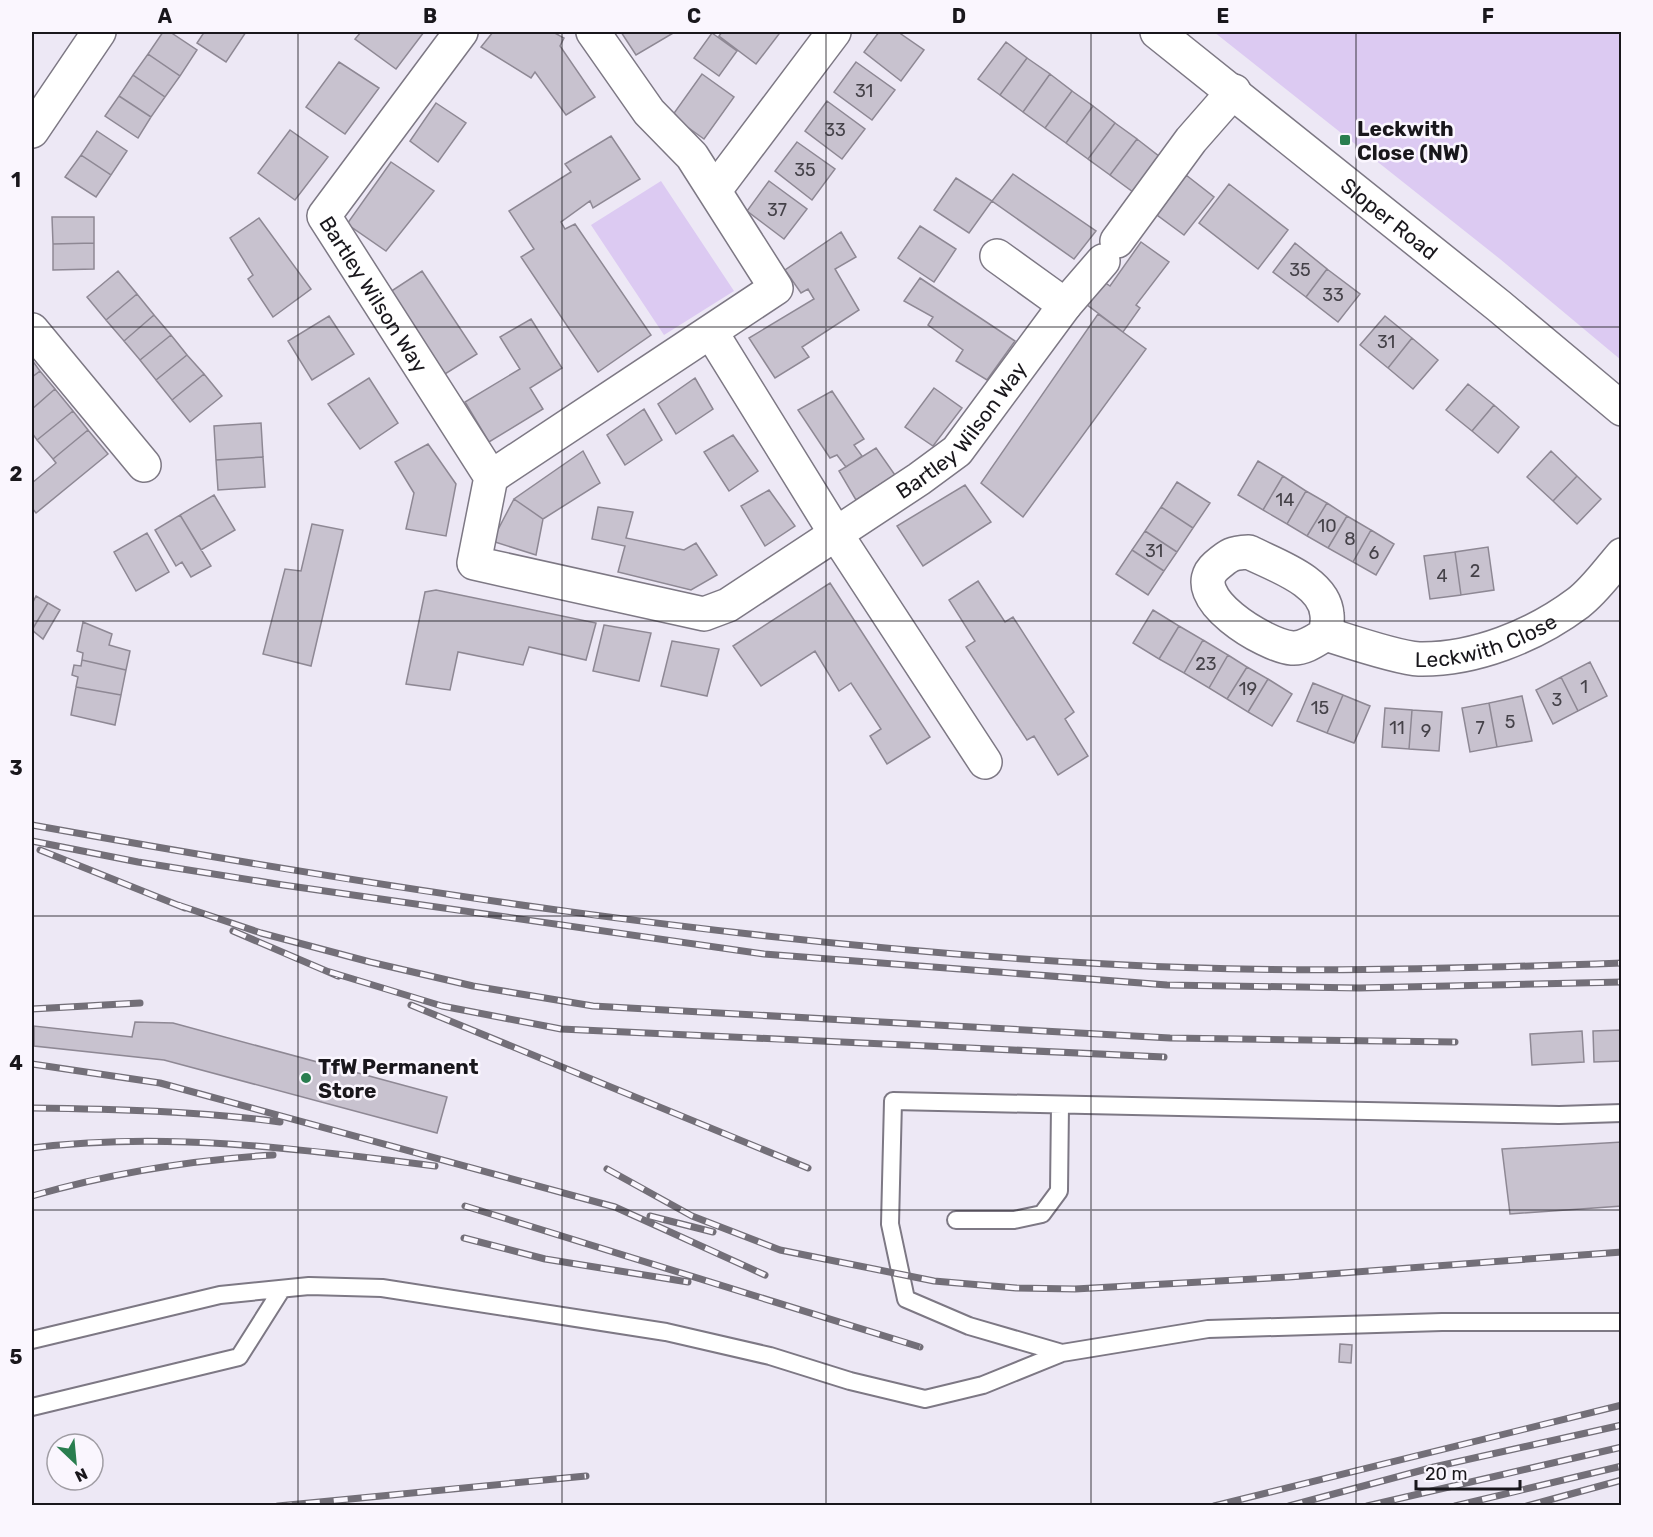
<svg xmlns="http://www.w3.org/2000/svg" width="1653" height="1537" font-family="Rubik,sans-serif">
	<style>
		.green { fill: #dccaf2 }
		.building { fill: #c8c2cf; stroke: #8e8894; stroke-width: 1.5 }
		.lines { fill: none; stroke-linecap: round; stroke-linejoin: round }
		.lane-casing { stroke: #7d7884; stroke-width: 20 }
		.street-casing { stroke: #7d7884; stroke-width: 36 }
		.secondary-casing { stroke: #7d7884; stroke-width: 36 }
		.lane { stroke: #fff; stroke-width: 16 }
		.street { stroke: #fff; stroke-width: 33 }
		.secondary { stroke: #fff; stroke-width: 33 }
		.rail-casing { stroke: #736f78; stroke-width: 7 }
		.rail { stroke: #faf6fe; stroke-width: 4.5; stroke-dasharray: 14; stroke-linecap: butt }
		.grid { fill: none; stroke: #19171c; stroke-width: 1.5; stroke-opacity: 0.55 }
		.poi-dot { fill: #297d4f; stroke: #faf6fe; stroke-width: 2 }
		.labels { text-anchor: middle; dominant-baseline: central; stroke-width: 5; stroke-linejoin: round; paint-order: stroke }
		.number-label { font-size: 18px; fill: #454249 }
		.poi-label { font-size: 21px; font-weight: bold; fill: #19171c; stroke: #faf6fe; text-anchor: start }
		.street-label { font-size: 21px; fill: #19171c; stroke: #faf6fe }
		.neatline { fill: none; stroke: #19171c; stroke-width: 2 }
		.grid-label { font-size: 20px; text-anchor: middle; font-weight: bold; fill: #19171c }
	</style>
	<rect width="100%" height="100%" fill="#ede8f5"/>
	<path class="green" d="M1214 32H1621V360L1500 259Z
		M661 181 734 291 664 335 591 225Z"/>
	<path class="building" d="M163 32H170L197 50 180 76 148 54Z
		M200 32H246L226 62 197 43 203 34Z
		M361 32H424L396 69 355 39Z
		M493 32H553L564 38 560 46 595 97 566 115 535 72 531 78 481 47Z
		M621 32H675L636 55Z
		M722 32H776L779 34 756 64 719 36Z
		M879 32H898L924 50 901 81 864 52Z
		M712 33 737 51 719 76 694 58Z
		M1006 42 1027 58 1000 95 978 79Z
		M148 54 180 76 165 97 133 75Z
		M1027 58 1050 74 1023 112 1000 95Z
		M339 62 379 88 345 134 306 107Z
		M856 62 895 90 872 120 834 92Z
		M702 74 734 97 704 139 672 116Z
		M1050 74 1072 91 1045 128 1023 112Z
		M133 75 165 97 151 117 119 96Z
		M1072 91 1093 106 1066 143 1045 128Z
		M119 96 151 117 138 138 105 116Z
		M827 101 865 129 842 159 805 131Z
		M436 103 466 123 438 162 410 141Z
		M1093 106 1115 123 1088 159 1066 143Z
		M1115 123 1137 139 1110 175 1088 159Z
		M290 130 328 157 295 200 258 173Z
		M97 131 127 151 111 175 81 155Z
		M611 136 640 179 593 208 590 201 561 222 565 229 575 224 651 335 598 372 521 257 534 249 509 211 571 172 565 164Z
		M1137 139 1160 157 1133 192 1110 175Z
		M797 142 835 169 812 200 775 171Z
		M81 155 111 175 96 197 65 177Z
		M391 162 434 191 386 251 347 224Z
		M1013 174 1096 231 1074 259 992 201Z
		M1186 175 1214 197 1184 235 1157 215Z
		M956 178 992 201 969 233 934 210Z
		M769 181 807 209 784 239 747 211Z
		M1229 184 1288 230 1258 269 1199 223Z
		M52 217H94V243L53 244Z
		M259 218 311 289 273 317 248 279 253 275 230 238Z
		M920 226 956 249 934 282 898 258Z
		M841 232 856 257 835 269 859 310 802 347 809 357 775 378 749 338 814 299 808 289 801 293 785 270Z
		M1141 242 1169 262 1136 305 1140 308 1123 332 1086 304 1104 282 1110 286Z
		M94 243V269L53 270V244Z
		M1295 243 1327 269 1306 297 1273 272Z
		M1327 269 1360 294 1338 322 1306 297Z
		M118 271 137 294 106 320 87 297Z
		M422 271 477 354 445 374 390 292Z
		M920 278 1015 341 987 380 956 361 963 350 928 325 933 317 904 301Z
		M137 294 154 315 124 341 106 320Z
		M1098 314 1146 349 1023 517 981 483Z
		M154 315 171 335 140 360 124 341Z
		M329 316 354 354 312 380 288 341Z
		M1385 316 1412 338 1388 368 1360 345Z
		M531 319 562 368 530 388 543 409 489 442 465 402 520 369 500 337Z
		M171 335 187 355 156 380 140 360Z
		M1412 338 1438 360 1413 389 1388 368Z
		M187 355 204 374 172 400 156 380Z
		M32 360 40 371 32 377Z
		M40 371 55 389 32 409V377Z
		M204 374 222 396 190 422 172 400Z
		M369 378 398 423 360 449 328 404Z
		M695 378 713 409 676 434 658 404Z
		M1468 384 1494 405 1472 431 1446 410Z
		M934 388 962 408 933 446 905 427Z
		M55 389 73 411 37 440 32 433V409Z
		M832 391 864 439 854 445 862 456 846 467 837 455 830 458 798 410Z
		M1494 405 1519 427 1498 453 1472 431Z
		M644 409 662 440 625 465 607 435Z
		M73 411 88 430 53 459 37 440Z
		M261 423 263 457 216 460 214 426Z
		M88 430 108 454 36 513 32 508V483L56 463 53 459Z
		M733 435 758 471 729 491 704 452Z
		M428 444 456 484 446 536 406 529 414 493 395 462Z
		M876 448 895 475 856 500 839 471Z
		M583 451 600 483 543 519 514 499Z
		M1551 451 1577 476 1553 501 1527 477Z
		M263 457 265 487 218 490 216 460Z
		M1258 461 1283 476 1263 510 1238 495Z
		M1283 476 1306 491 1287 524 1263 510Z
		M1577 476 1601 499 1577 524 1553 501Z
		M1177 482 1210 503 1193 528 1161 507Z
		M965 485 991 522 923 566 897 526Z
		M769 490 795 526 765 546 741 506Z
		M1306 491 1327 503 1307 536 1287 524Z
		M214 495 235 530 201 550 180 515Z
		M514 499 543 519 536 555 492 541Z
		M1327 503 1347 516 1328 548 1307 536Z
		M598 507 633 512 626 538 684 550 696 543 717 575 691 590 618 572 625 546 592 539Z
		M1161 507 1193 528 1177 552 1145 531Z
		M180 515 211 566 191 577 182 562 176 566 155 530Z
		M1347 516 1371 530 1353 562 1328 548Z
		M312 524 343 530 311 666 263 654 285 569 301 571Z
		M1371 530 1394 544 1376 575 1353 562Z
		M1145 531 1177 552 1164 571 1132 550Z
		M147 533 169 572 136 591 114 552Z
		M1488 547 1494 590 1461 595 1455 552Z
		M1132 550 1164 571 1148 595 1116 574Z
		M1455 552 1461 595 1430 599 1424 556Z
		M978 581 1005 622 1013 617 1074 712 1065 719 1088 756 1058 775 1034 736 1027 740 966 647 975 641 949 600Z
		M830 583 930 737 887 764 870 736 881 729 851 683 839 691 815 651 761 686 733 646Z
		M436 590 596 623 586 660 529 647 523 665 458 652 450 690 406 684 425 592Z
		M36 596 48 603 32 630V604Z
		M48 603 60 610 43 639 32 630Z
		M1153 610 1179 626 1159 659 1133 643Z
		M83 622 112 634 109 645 130 651 126 670 82 660 83 653 77 651Z
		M604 625 651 633 639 681 593 671Z
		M1179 626 1203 640 1184 673 1159 659Z
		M1203 640 1228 655 1209 688 1184 673Z
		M672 641 719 649 707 696 661 686Z
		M1228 655 1247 667 1227 699 1209 688Z
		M82 660 126 670 121 695 76 687 78 677 72 675 74 665 81 666Z
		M1590 662 1607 696 1578 711 1561 677Z
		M1247 667 1268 679 1248 712 1227 699Z
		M1561 677 1578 711 1553 724 1536 690Z
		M1268 679 1292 694 1272 726 1248 712Z
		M1313 683 1343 695 1327 733 1297 721Z
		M76 687 121 695 115 725 71 715Z
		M1343 695 1370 706 1354 743 1327 733Z
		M1522 696 1532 741 1497 747 1489 703Z
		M1489 703 1497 747 1470 752 1462 708Z
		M1385 708 1412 710 1409 749 1382 747Z
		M1412 710 1442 712 1439 751 1409 749Z
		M135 1022 173 1023 447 1097 437 1133 164 1060 34 1046V1026L132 1037Z
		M1622 1030V1061L1594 1062 1593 1031Z
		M1582 1031 1584 1062 1532 1065 1530 1034Z
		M1622 1142V1206L1510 1214 1502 1149Z
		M1340 1344 1352 1345 1351 1363 1339 1362Z"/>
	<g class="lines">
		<g class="lane-casing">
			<path id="lane" d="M956 1220H1014L1042 1214 1059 1191 1060 1105
				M32 1340 220 1295 309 1286 382 1288 666 1332 770 1356 850 1381 925 1399 983 1385 1062 1353 1208 1329 1442 1322H1622
				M1062 1353 969 1326 906 1299 890 1224 893 1101 1559 1115 1622 1113
				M32 1407 239 1357 282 1289"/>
		</g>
		<g class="street-casing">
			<g id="street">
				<path id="s1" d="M461 32 324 216 491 477 474 563 704 614 728 605 919 479 957 451 1065 305 997 256"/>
				<path d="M32 131 99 32"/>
				<path d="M715 190 834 32"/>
				<path d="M1117 241 1191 140 1234 91"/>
				<path d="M1065 305 1103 261"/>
				<path d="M32 330 144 465"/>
				<path d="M711 332 836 534 985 762"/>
				<path d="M491 477 776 288 692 156 649 112 593 32"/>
				<path d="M1249 552C1274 565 1325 581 1327 615 1328 621 1326 627 1326 634 1316 640 1304 649 1292 648 1266 646 1182 596 1216 566 1230 554 1232 553 1249 552Z"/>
				<path id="s2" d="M1326 634C1348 641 1398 658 1419 659 1474 660 1534 636 1578 603 1595 590 1608 571 1622 555"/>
			</g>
		</g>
		<g class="secondary-casing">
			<g id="secondary">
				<path id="s3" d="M1157 32 1499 306 1622 409"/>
			</g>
		</g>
		<use href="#lane" class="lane"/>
		<use href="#street" class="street"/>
		<use href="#secondary" class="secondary"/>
		<g class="rail-casing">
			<path id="rail" d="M32 825C387 889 746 945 1107 964 1278 974 1450 969 1622 963
				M32 841 138 862 283 885 764 954 1167 985 1359 988 1622 982
				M40 850 185 908
				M178 905 261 933 370 962 473 986 593 1006 1170 1038 1455 1042
				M233 931 338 976
				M330 972 442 1006 561 1029 1164 1057
				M411 1005 808 1168
				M32 1009 140 1003
				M32 1064 160 1083 615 1207 765 1275
				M32 1108C114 1109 198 1111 280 1122
				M32 1148C166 1131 301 1149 435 1166
				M607 1169 692 1216 780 1250 934 1281 1016 1288 1075 1289 1289 1277 1622 1252
				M32 1196C111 1173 191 1160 273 1155
				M465 1206 920 1347
				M650 1216 713 1232
				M464 1238 545 1259 688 1282
				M278 1506 586 1476
				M1214 1506 1622 1405
				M1289 1506 1434 1467 1622 1425
				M1367 1506 1622 1447
				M1455 1506 1622 1466
				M1527 1506 1622 1480"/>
		</g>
		<use href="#rail" class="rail"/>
	</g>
	<path class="grid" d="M298 32V1506M562 32V1506M826 32V1506M1091 32V1506M1356 32V1506M32 327H1622M32 621H1622M32 916H1622M32 1210H1622"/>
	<g class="poi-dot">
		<rect x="1339" y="134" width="12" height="12" rx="3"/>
		<circle cx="306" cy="1078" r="6"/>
	</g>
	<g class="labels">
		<g class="number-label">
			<text x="864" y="91">31</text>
			<text x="835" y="130">33</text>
			<text x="805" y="170">35</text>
			<text x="777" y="210">37</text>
			<text x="1300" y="270">35</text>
			<text x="1333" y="295">33</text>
			<text x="1386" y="342">31</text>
			<text x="1285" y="500">14</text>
			<text x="1327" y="526">10</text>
			<text x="1350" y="539">8</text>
			<text x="1154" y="551">31</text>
			<text x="1374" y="553">6</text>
			<text x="1475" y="571">2</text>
			<text x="1442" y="576">4</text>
			<text x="1206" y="664">23</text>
			<text x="1584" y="687">1</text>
			<text x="1248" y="689">19</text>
			<text x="1557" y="700">3</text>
			<text x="1320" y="708">15</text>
			<text x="1510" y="722">5</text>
			<text x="1397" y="728">11</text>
			<text x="1480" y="728">7</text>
			<text x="1426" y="731">9</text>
		</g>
		<g class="poi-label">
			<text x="1357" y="128">Leckwith<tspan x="1357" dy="24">Close (NW)</tspan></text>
			<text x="318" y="1066">TfW Permanent<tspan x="318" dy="24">Store</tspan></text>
		</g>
		<g class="street-label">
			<text stroke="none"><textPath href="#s3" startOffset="298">Sloper Road</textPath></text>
			<text stroke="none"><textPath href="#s1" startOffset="322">Bartley Wilson Way</textPath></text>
			<text stroke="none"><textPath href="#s1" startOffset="1182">Bartley Wilson Way</textPath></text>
			<text stroke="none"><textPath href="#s2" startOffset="166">Leckwith Close</textPath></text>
		</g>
	</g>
	<rect width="1653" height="1537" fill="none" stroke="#faf6fe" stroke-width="66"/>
	<g transform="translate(75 1462) rotate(154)"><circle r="28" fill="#faf6fe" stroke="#a09da4" stroke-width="1.5"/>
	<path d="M0-4.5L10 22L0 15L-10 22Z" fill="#297d4f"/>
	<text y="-9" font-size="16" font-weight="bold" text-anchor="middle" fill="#19171c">N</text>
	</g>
	<path d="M1416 1480v9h104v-9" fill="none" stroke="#19171c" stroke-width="3"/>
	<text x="1425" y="1480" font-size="18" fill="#19171c" stroke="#faf6fe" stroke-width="4.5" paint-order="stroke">20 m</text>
	<rect x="33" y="33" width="1587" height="1471" class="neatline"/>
	<g class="grid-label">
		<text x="165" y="23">A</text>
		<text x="430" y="23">B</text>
		<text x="694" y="23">C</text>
		<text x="959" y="23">D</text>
		<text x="1223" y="23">E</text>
		<text x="1488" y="23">F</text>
		<text x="16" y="187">1</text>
		<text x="16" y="481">2</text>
		<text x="16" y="775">3</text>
		<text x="16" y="1070">4</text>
		<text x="16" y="1364">5</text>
	</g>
</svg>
